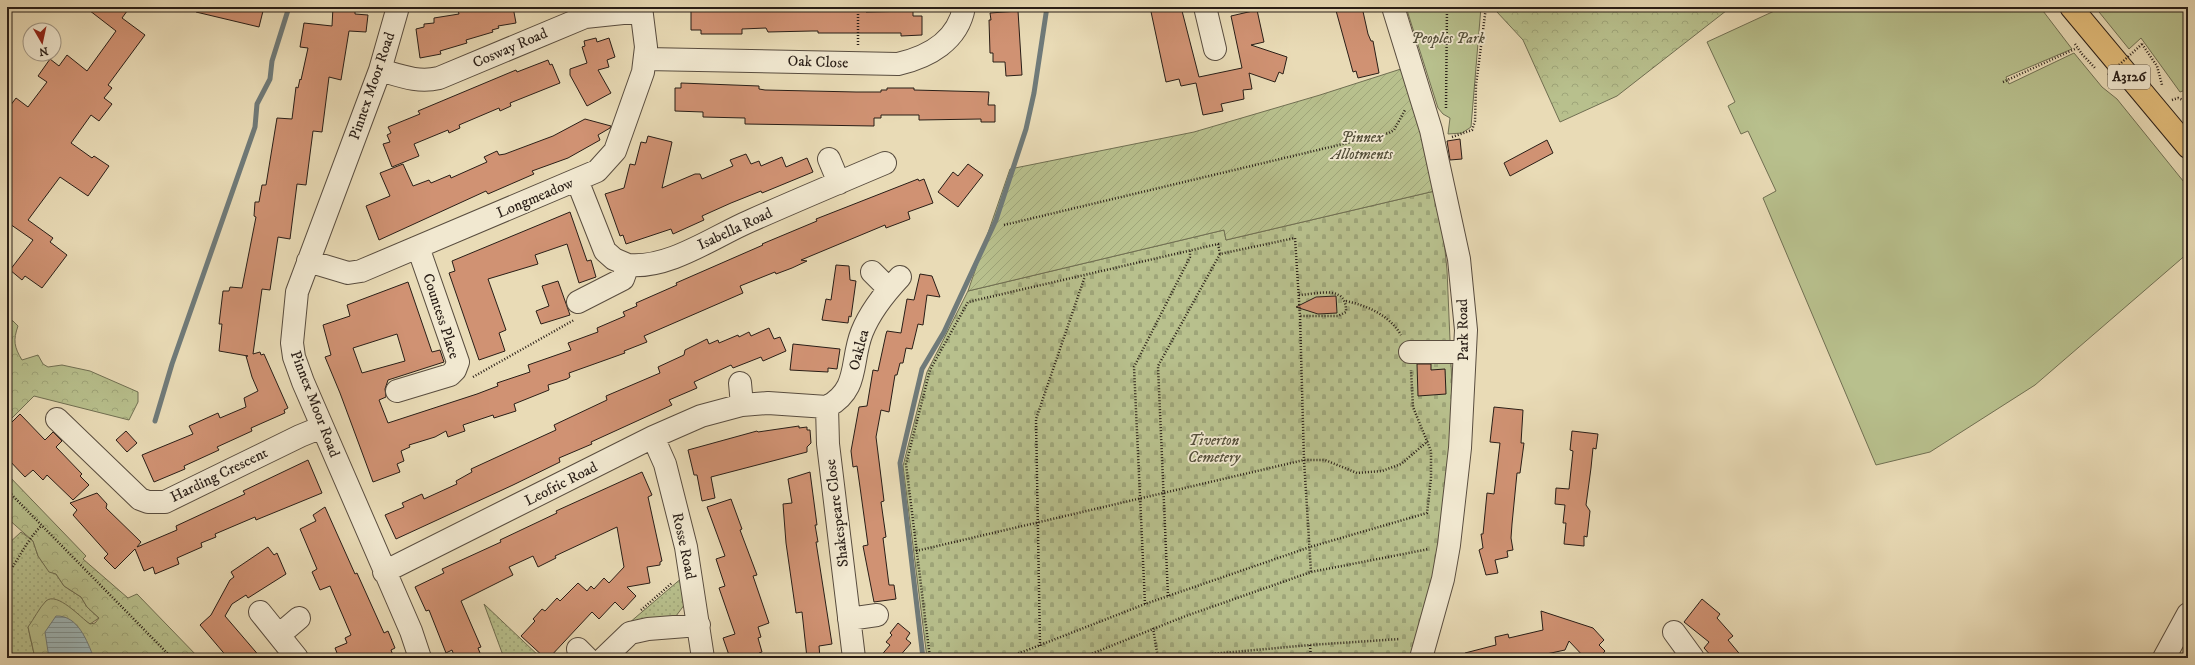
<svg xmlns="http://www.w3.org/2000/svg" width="2195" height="665" font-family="'IM FELL DW Pica',serif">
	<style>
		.grass { fill: url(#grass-dots); stroke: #706f52 }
		.forest { fill: url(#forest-crowns); stroke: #706f52 }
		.cemetery { fill: url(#cemetery-stones); stroke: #706f52 }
		.park { fill: #b8c08d; stroke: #706f52 }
		.garden { fill: url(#garden-furrows); stroke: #706f52 }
		.water { fill: url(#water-rules); stroke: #6f7a79 }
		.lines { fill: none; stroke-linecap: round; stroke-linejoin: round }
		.stream { stroke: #6f7a79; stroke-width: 5 }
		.building { fill: #d09273; stroke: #291e17; fill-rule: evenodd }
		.minor-casing { stroke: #594d3f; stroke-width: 24 }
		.major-casing { stroke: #291e17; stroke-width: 24 }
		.path { stroke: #291e17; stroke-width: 2.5; stroke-dasharray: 1 2; stroke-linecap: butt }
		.minor { stroke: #f1e8d0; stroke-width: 22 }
		.major { stroke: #e4be7b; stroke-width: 22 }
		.path-bridge { stroke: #291e17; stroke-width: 2.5; stroke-dasharray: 1 2; stroke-linecap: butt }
		.labels { text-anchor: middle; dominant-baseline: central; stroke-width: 3.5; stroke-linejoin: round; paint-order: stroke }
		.shield { fill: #f1e8d0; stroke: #655b4e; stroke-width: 1 }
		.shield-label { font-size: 14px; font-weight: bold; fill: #291e17 }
		.park-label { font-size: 15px; font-style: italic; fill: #544f3a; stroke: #f1e8d0 }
		.street-label { font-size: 15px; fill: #291e17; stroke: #f1e8d0 }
	</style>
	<defs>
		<pattern id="grass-dots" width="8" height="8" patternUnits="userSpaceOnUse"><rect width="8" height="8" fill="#b8c08d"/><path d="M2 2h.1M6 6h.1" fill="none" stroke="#9ea579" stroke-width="1.8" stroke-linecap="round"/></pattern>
		<pattern id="forest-crowns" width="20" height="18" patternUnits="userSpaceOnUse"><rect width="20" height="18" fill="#b8c08d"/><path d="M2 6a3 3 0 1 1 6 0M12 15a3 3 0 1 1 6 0" fill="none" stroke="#9ea579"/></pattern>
		<pattern id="cemetery-stones" width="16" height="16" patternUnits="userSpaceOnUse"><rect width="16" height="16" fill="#b8c08d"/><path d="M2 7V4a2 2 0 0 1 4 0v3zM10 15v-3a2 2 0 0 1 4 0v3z" fill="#9ea579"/></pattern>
		<pattern id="garden-furrows" width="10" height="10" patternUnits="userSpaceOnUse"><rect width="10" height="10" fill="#b8c08d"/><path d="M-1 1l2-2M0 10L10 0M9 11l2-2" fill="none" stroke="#9ea579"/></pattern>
		<pattern id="water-rules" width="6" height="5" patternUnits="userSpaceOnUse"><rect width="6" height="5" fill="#9eb8ba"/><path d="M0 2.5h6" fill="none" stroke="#819596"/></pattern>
	</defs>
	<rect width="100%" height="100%" fill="#e9dbb6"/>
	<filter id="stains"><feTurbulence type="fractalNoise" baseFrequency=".005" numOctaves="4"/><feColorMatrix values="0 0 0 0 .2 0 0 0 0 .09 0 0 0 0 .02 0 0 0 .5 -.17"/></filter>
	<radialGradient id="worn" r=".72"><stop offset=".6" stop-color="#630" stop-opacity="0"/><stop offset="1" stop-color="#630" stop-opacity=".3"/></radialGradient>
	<path class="grass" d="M21 532 33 541 38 556 49 571 56 574 64 586 81 597 87 607 99 618 90 624 82 619 28 627 35 658H7V545Z
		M683 577 685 604 676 616 622 629Z
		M484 604 541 658H504Z"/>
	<path class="forest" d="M1498 7H1731L1617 96 1560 122 1523 40 1497 12Z
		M7 319 13 321 18 326C13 340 14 347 22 360L38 355 43 364 48 367 62 365 90 371 138 392V402L129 420 34 396 7 423Z
		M7 474 86 556 83 559 128 598 137 594 199 658H35L28 627C34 619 39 608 46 601 57 591 81 618 90 624L95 623 99 618 87 607 81 597 64 586 56 574 49 572 38 556 33 541 7 518Z"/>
	<path class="cemetery" d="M1439 190 1447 270 1453 410 1446 488 1437 561 1427 605 1410 658H927L903 466 927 372 968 291 1224 230 1226 240Z"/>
	<path class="park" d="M1406 7H1481L1471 127 1462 133 1448 134 1450 118 1443 114 1438 108Z
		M1783 7H2040L2072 49 2006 77 2009 84 2074 53 2102 87 2117 99 2188 187V253L2035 385 1930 452 1876 465 1763 198 1776 191 1748 131 1741 134 1728 106 1735 102 1707 42Z
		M2095 7H2188V89L2180 92 2141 38 2129 49Z"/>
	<path class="garden" d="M1404 68 1439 190 1226 240 1224 230 968 291 1010 169 1194 132 1320 95Z"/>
	<path class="water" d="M56 616C78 615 87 641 94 658H49L45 632Z"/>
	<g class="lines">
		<path class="stream" d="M155 421 172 364 255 127 257 104 270 79 272 61 289 7
			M923 658 900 463 922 369 944 332 996 220 1026 129 1034 93 1047 7"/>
	</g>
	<path class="building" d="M85 7H130L122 18 145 35 108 85 112 88 104 98 112 104 99 121 91 115 71 143 92 158 94 156 109 166 88 196 60 177 28 220 53 238 50 242 67 255 42 288 25 276 22 280 10 270 33 240 7 222V110L16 98 28 107 47 82 38 76 50 59 59 66 67 55 87 71 116 31Z
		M196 7H264L259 27 196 12Z
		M333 7H355V14L368 15 366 32 349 31 341 80 329 77 322 132 313 131 306 185 297 184 290 239 278 237 270 290 262 289 253 354 260 352 261 355 264 354 288 408 284 410 285 413 251 428 252 431 217 447 219 450 184 466 185 469 154 482 142 455 193 434 189 426 218 413 220 418 246 407 244 398 258 391 252 377 246 356H248L219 351 222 324H219L223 291H229L230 287 242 288 256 217 254 216 255 202H259L262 185H266L277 118 292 119 296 87 298 88 300 79 301 80 308 48 300 47 304 23 332 26Z
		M457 7H513L516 23 498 26 499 28 492 30 493 32 466 40 467 43 440 51 441 54 420 58 416 29 424 27V24L434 23V18L459 14Z
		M691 7H866V12L913 11V16H922V35L901 36V33H818V31H812L768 32 766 28 742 29V34H701V30H691Z
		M1150 7H1181L1199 77 1242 68 1231 16 1257 10 1264 42 1251 45 1287 57 1283 74 1279 72 1275 82 1249 73 1252 89 1243 90 1244 99 1221 104 1223 111 1203 115 1196 83 1181 86 1179 79 1166 82Z
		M1335 7H1362L1368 34 1371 41H1373L1379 73 1358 78 1356 71 1353 72Z
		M1018 11 1022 75 1006 76 1005 62H993V53H990L989 20H991L990 13Z
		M596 38 597 42 609 38 615 57 607 60 609 67 598 70 611 93 587 106 570 75V69L587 63 582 47 585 46 584 41Z
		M548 60 550 65 552 64 560 83 510 103 511 106 500 111 499 108 459 125 460 128 449 133 448 130 414 144 419 156 392 167 383 144 390 142 387 135 391 133 388 127 420 114 418 111 516 70 517 72Z
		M681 83 759 86V89L765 90 856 92H881V90H887V88H914V90L989 92 988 105H995V122H981V119L919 120V115H881V118H874V126L745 124V118L703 117V112L675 111V88H681Z
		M585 119 611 126 610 128 598 135 600 140 568 158 532 171 534 174 488 194 486 191 379 240 366 206 390 196 380 173 403 164 413 186 429 180 431 183 450 175 451 178 487 162 484 157 497 151 499 155 505 154 553 136Z
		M648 136 672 142 662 188 695 174H700L702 179 733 166 730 160 746 154 751 164 759 161 761 166 782 157 786 167 807 158 813 172 762 193 761 191 731 203 702 216 704 220 673 234 671 229 626 244 623 235 620 236 605 194 624 188 630 164 635 165 641 142 646 143Z
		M1460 139 1462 159 1450 160 1447 141Z
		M1547 140 1553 153 1510 176 1504 163Z
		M968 164 983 175 958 207 938 192 953 172 958 176Z
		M918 179 919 181 924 179 933 203 908 212 910 219 886 228 885 225 801 260 807 261 792 268 776 274 775 272 740 286 743 293 644 336 647 342 624 351 625 353 569 373 570 377 567 379 548 385 549 390 514 404 516 411 494 418 493 415 463 425 465 431 448 437 446 431 435 437 409 445 410 447 401 451 404 461 397 464 400 472 373 482 340 393 325 357 331 355 323 325 350 316 347 305 408 282 432 352 440 350 444 362 388 380 385 389 386 397 379 400 388 423 477 394 498 386 497 383 530 372 528 365 571 350 568 343 598 332 597 328 625 316 623 312 637 306 636 303 677 285 676 283 763 245 762 244 817 221 816 219ZM397 334 405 361 362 373 353 348Z
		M570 212 587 261 591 260 596 277 579 283 567 244 535 255 538 264 488 279 506 330 499 333 505 351 479 360 449 273 455 271 452 261Z
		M836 265 849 266 850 280 856 281 851 317 849 316 848 323 822 320 826 299 831 300Z
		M920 274 932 276 940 297 927 295 923 325 918 324 912 349 906 348 903 363H900L897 375H895L889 412 881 410 876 437 884 501 881 502 886 537 883 538 889 585H894L896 599 874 602 863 546 868 545 860 487 857 466 853 467 851 451 859 407 867 406 873 370 878 371 886 334 887 331 901 333 907 299 914 300Z
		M558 281 570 315 541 324 536 311 549 306 542 286Z
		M1336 296 1337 313 1318 314 1296 307 1316 297Z
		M769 328 774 339 780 337 786 351 763 361 761 357 733 368 731 365 694 382 697 388 669 400 672 405 591 442 592 444 559 458 560 462 513 485 396 539 385 515 404 507 402 503 422 494 424 499 457 484 456 481 472 472 471 469 556 430 554 425 607 400 606 396 660 373 658 367 684 355 685 350 707 339 709 344 718 340 719 343 738 335 739 337 749 332 751 336Z
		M793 344 840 349 837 369 828 368V372L790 370Z
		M1417 364H1431V370L1445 369 1446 394 1418 396Z
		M1494 407 1523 410 1521 443H1524L1520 473H1517L1512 524 1511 538 1513 550 1507 551 1508 557 1495 560 1498 573 1486 575 1479 550 1483 548 1481 534H1483L1487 493 1494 494 1500 443 1490 442Z
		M20 414 45 440 53 432 62 441 56 447 82 474 80 476 89 485 73 500 47 475 43 480 33 470 25 477 7 458V427Z
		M799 426V428L807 427V430H810L811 443 807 447V452L711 477 715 498 702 501 697 475H694L688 450 757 431 758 432Z
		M126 431 137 443 127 452 116 440Z
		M1572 431 1598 434 1596 449 1593 448 1591 468 1586 505 1590 511 1587 537 1584 536V546L1564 544 1566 523H1563L1565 505 1555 504 1556 488 1569 489 1573 451 1570 450Z
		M308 460 322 493 256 520 255 517 215 534 216 537 201 543 202 547 177 558 179 564 155 574 153 567 144 571 135 549 115 569 104 558 108 554 73 515 77 510 70 503 97 493 107 504 106 508 141 542 137 547 177 530 176 526 245 494 243 491Z
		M642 472 652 495 648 497 662 561 660 562V565L647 567 650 583 627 587 636 596 623 610 615 602 599 619 592 612 549 658H545L521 636 535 621 533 619 542 609 545 611 557 598 560 601 578 583 587 591 591 586 594 589 604 578 609 583 624 567 617 527 555 556 556 558 538 567 533 556 509 567 513 575 461 601 481 647 478 648 482 658H455L452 650 446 653 429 610 426 611 415 587 444 573 442 569 501 542 500 540 557 513 556 511Z
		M810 472 817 525H815L818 542H816L832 644 819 646 820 658H807L802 612 796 613 786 543 783 504 792 503 788 479Z
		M731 499 742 529 740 530 757 575 753 576 769 623 758 627 761 637 758 638 762 652 759 653 761 658H730L723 638 735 634 719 588 725 586 716 559 725 556 707 507Z
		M325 507 355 574 357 573 384 633 388 631 395 648 391 650 394 658H339L335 648 347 643 345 638 351 635 330 586 320 590 312 572 317 569 300 529 316 521 313 515Z
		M268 547 274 555 277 553 286 574 248 598 246 595 232 604 225 616 261 658H228L200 625 211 615 230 580 234 577 231 572Z
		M1702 599 1720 614 1717 618 1733 636 1728 640 1743 658H1713L1704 648 1709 642 1684 622Z
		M1541 611 1593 628 1604 640 1599 645 1605 651 1599 658H1585L1569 641 1565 650 1537 656 1538 658H1465V653L1496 645 1495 637 1508 634 1509 638 1543 630Z
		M898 623 910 633 906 639 911 643 898 658H879L890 645 886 642 892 635 890 633Z"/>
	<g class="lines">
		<g class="minor-casing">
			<path id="minor" d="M398 7 380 70 297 292 292 343 294 357 303 382 411 631 420 658
				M1205 7 1215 49
				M1393 7 1431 130 1459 259 1466 330 1460 448 1449 545 1443 579 1421 658
				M646 59 898 64C928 57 958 41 964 7
				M380 70C401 76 418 83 439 78L585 17 642 11
				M829 159 839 183
				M577 180 605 251 614 259 628 265
				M308 261 348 273 361 271 597 171 615 151 643 72 646 47 641 7
				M872 272 889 289
				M578 302 623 279 628 265C669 269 713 237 750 221 795 201 840 182 885 163
				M1410 352H1464
				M740 383 742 405
				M397 391 450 375 455 370 458 362 418 247
				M827 407 828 444 854 658
				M827 407C860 389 850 362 862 332 870 312 885 293 900 277
				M57 419 140 499 148 502H165L300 436 322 427
				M653 437 665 464 686 547 703 658
				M384 572 653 437 701 416 742 405 768 403 827 407
				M260 612 297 658
				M849 619 877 615
				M1674 632 1693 658
				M279 635 299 618
				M578 649 587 658
				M604 658 630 633 648 629 699 625
				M2164 658 2188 614"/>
		</g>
		<g class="major-casing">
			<path id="major" d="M2071 7 2188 147"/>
		</g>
		<path class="path" d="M2075 44 2082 54 2095 68
			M2142 44 2157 66 2162 85
			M858 45V7
			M2003 82 2077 48
			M2172 100 2178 98 2188 102
			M1446 108 1447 7
			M1452 137 1472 130 1475 121 1476 85 1486 7
			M1004 225 1389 133 1394 130 1405 110
			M1299 295C1318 294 1347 284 1346 312L1338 316H1300
			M1346 301C1368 306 1389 315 1401 335
			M473 377 574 320
			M7 490 172 658
			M916 551 1304 460H1325L1357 473 1382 471 1401 464 1428 441
			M7 574C20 558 26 541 42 525
			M1168 596 1158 366 1220 254
			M1145 604 1134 367 1190 257V250
			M641 610 672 583
			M1153 628 1158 658
			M1310 645 1311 658
			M1040 646 1036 419 1085 276
			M930 658 906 464 930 370 968 302 1218 244 1220 254 1295 238 1300 316 1304 460 1311 572
			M1007 658 1145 604 1310 547 1427 513 1431 478V451L1413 407 1411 370
			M1081 658 1183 617 1311 572 1429 549
			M1167 658 1310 645 1400 639"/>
		<use href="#minor" class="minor"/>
		<use href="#major" class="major"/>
		<path class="path-bridge" d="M2108 75 2142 44"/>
	</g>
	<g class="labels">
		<rect class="shield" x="2108" y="65" width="42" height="24" rx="3"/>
		<g class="shield-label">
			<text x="2129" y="77">A3126</text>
		</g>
		<g class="park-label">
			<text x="1448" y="38">Peoples Park</text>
			<text x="1362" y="137">Pinnex<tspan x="1362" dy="17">Allotments</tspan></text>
			<text x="1214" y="440">Tiverton<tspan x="1214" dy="17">Cemetery</tspan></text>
		</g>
		<g class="street-label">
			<text transform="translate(510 48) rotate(-23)">Cosway Road</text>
			<text transform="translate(818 62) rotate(2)">Oak Close</text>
			<text transform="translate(372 86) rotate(-71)">Pinnex Moor Road</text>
			<text transform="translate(535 198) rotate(-23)">Longmeadow</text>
			<text transform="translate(735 229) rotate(-25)">Isabella Road</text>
			<text transform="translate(441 316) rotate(72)">Countess Place</text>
			<text transform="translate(1463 330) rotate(-91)">Park Road</text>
			<text transform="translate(859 350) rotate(-75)">Oaklea</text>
			<text transform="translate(315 404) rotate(69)">Pinnex Moor Road</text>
			<text transform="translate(219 475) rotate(-26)">Harding Crescent</text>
			<text transform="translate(561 484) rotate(-27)">Leofric Road</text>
			<text transform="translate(837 513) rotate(-97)">Shakespeare Close</text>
			<text transform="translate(684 546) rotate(78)">Rosse Road</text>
		</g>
	</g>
	<rect width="2195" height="665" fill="none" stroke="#e9dbb6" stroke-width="24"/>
	<rect x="8" y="8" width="2179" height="649" fill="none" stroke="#291e17" stroke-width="2"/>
	<rect x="12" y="12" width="2171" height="641" fill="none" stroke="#291e17"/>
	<g transform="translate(42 42) rotate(171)"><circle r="19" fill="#f1e8d0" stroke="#a19786"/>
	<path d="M0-3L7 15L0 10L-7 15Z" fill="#8f2418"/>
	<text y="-6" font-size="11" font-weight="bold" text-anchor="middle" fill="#291e17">N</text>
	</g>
	<rect width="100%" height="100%" filter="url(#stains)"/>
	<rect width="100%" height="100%" fill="url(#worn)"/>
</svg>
